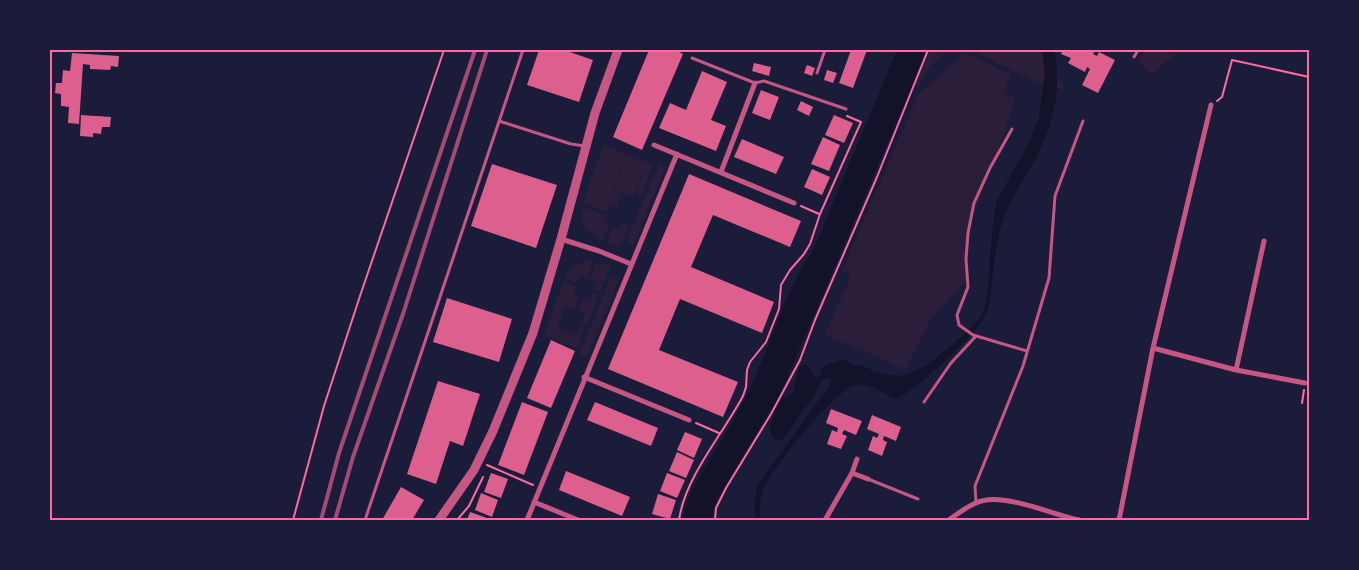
<svg xmlns="http://www.w3.org/2000/svg" width="1359" height="570" font-family="Arial,sans-serif">
	<style>
		.green { fill: #2a1e3b }
		.water { fill: #12122b }
		.building { fill: #dd5f8e }
		.lines { fill: none; stroke-linecap: round; stroke-linejoin: round }
		.path { stroke: #ff6b9d; stroke-width: 2 }
		.service { stroke: #c65784; stroke-width: 3 }
		.minor { stroke: #c65784; stroke-width: 5 }
		.tertiary { stroke: #c65784; stroke-width: 9 }
		.rail { stroke: #a44b75; stroke-width: 4 }
		.neatline { fill: none; stroke: #ff6b9d; stroke-width: 2 }
	</style>
	<rect width="100%" height="100%" fill="#1b1b3a"/>
	<path class="green" d="M928 50H948L930 66 918 87 915 85Z
		M971 50H1050L1058 77 1067 91C1033 83 1003 66 971 50Z
		M1145 50H1180L1151 75 1139 60Z
		M965 53 1011 75 1003 92 1015 99 1006 128 969 228 966 281 929 322 906 369 825 335 851 276 842 271 918 95Z
		M603 145 653 165 641 195 636 193 642 177 620 168 612 190 622 194 616 207 610 204 607 212 583 203Z
		M659 163 666 166 634 245 626 242Z
		M621 169 641 177 633 197 613 189Z
		M582 207 605 216 603 221 610 224 603 241C587 235 580 224 582 207Z
		M623 222 629 224 620 245 616 247 606 243 613 226 620 228Z
		M587 260 594 261 587 279 580 276 577 283 564 278 571 267Z
		M597 262 611 267 600 292 594 290 597 283 590 280Z
		M611 277 619 280 587 357 579 354Z
		M563 281 576 286 573 293 579 296 574 309 565 306 557 327 576 335 580 326 585 328 577 349 544 336Z
		M593 293 599 295 587 325 582 323 585 314 578 311 584 297 590 300Z"/>
	<path class="water" d="M897 50H926L899 117 780 394 786 398 792 394 800 366 806 364 816 378 821 374 822 367 844 359 851 365 863 366 874 371 897 376 909 374 926 366 965 334 978 321 984 311 988 289 992 234 996 202 1028 145 1039 118 1045 73 1042 50H1054C1063 89 1052 129 1033 164 1024 179 1014 194 1007 210 994 240 993 276 989 307 980 334 927 378 904 395L896 399C883 394 868 380 853 386 833 393 771 469 763 490 759 500 760 509 760 520H755C755 507 754 495 759 483L829 386 831 380 826 378 821 382 813 397 784 438 778 441 772 436 770 429 774 415 769 412 719 496 714 507 712 520H683C685 498 700 476 711 458 727 431 743 405 755 377 774 335 787 287 814 249Z"/>
	<path class="building" d="M539 50H564L593 60 579 102 527 85Z
		M649 50H675L683 54 642 150 613 137Z
		M851 50H867L853 88 839 83Z
		M1063 50H1095L1093 54 1097 56 1099 52 1115 60 1098 93 1082 85 1090 69 1087 67 1085 72 1068 63 1071 58 1061 54Z
		M72 53 119 56 118 67 111 66 110 70 90 69V65L83 64 79 124 68 123 69 107 61 106V94L55 93 56 83H62L63 70 70 71Z
		M754 63 771 67 769 76 752 71Z
		M807 65 815 68 812 76 804 73Z
		M827 70 837 73 833 83 824 80Z
		M702 71 727 82 711 120 726 126 716 151 659 128 670 103 686 110Z
		M761 90 779 97 770 120 752 113Z
		M801 101 813 107 809 116 797 110Z
		M81 115 111 117 110 127H102L101 134 93 133V137L80 136Z
		M834 115 853 123 844 143 825 135Z
		M823 137 840 145 829 171 811 164Z
		M742 139 784 157 776 174 734 157Z
		M492 164 557 185 536 248 471 226Z
		M812 169 830 177 822 195 804 187Z
		M689 174 801 221 790 247 713 215 691 267 774 302 762 333 680 299 659 350 738 382 723 417 608 369Z
		M447 298 512 319 499 362 433 342Z
		M551 340 575 351 551 408 527 398Z
		M438 381 480 394 463 446 450 441 436 484 407 474Z
		M522 402 548 412 524 475 498 465Z
		M595 402 658 428 651 446 587 420Z
		M831 409 862 421 856 435 844 430 842 434 847 436 841 449 827 444 832 430 837 432 838 428 826 423Z
		M872 415 901 427 896 441 884 436 883 440 887 442 882 456 868 450 873 436 877 438 879 434 867 429Z
		M685 432 702 439 694 458 677 450Z
		M677 452 694 460 686 478 669 471Z
		M566 471 630 497 622 516 559 490Z
		M491 473 508 479 501 498 484 492Z
		M667 473 685 480 677 498 660 491Z
		M401 487 424 500 412 520H382Z
		M481 493 498 500 492 517 475 510Z
		M658 494 676 500 670 519 652 514Z
		M470 512 487 518V520H467Z"/>
	<g class="lines">
		<path class="path" d="M1217 101 1222 97 1232 60 1309 77
			M801 206 819 214
			M1302 403 1304 390
			M696 423 719 433
			M487 465 533 485
			M293 520 324 406 360 296 444 50
			M457 520 469 506 483 477
			M679 520C685 477 723 434 743 396L746 387 747 370 750 362 766 342 779 309 781 285 790 270 804 254 810 244 820 214 861 122 847 116
			M715 520 716 508 726 488 771 414 800 360 815 320 877 177 928 50
			M1306 520 1309 518"/>
		<path class="service" d="M1134 57 1138 50
			M692 58 755 83 764 81 846 109
			M817 73 825 50
			M499 121 571 144 585 146
			M1012 129 990 168 974 203 968 233 966 259 968 287 957 315 959 325 973 335 1027 351
			M924 402 951 363 976 336
			M868 479 918 499
			M976 503 975 486 1023 366 1049 278 1055 196 1083 121
			M365 520 523 50"/>
		<path class="minor" d="M654 145 794 203
			M721 172 755 83
			M561 239 599 251 631 264
			M1153 348 1236 370 1305 383
			M1236 370 1264 241
			M584 377 689 420
			M852 473 857 459
			M534 502 578 520
			M527 520 677 154
			M825 520 852 473 868 479
			M949 520C957 514 966 507 976 503 1002 491 1050 514 1079 520
			M1119 520 1153 348 1211 105"/>
		<path class="tertiary" d="M439 520 474 470 493 431 533 333 561 239 595 113 618 50"/>
		<path class="rail" d="M321 520 339 453 475 50
			M335 520 353 457 404 311 487 50"/>
	</g>
	<rect width="1359" height="570" fill="none" stroke="#1b1b3a" stroke-width="102"/>
	<rect x="51" y="51" width="1257" height="468" class="neatline"/>
</svg>
